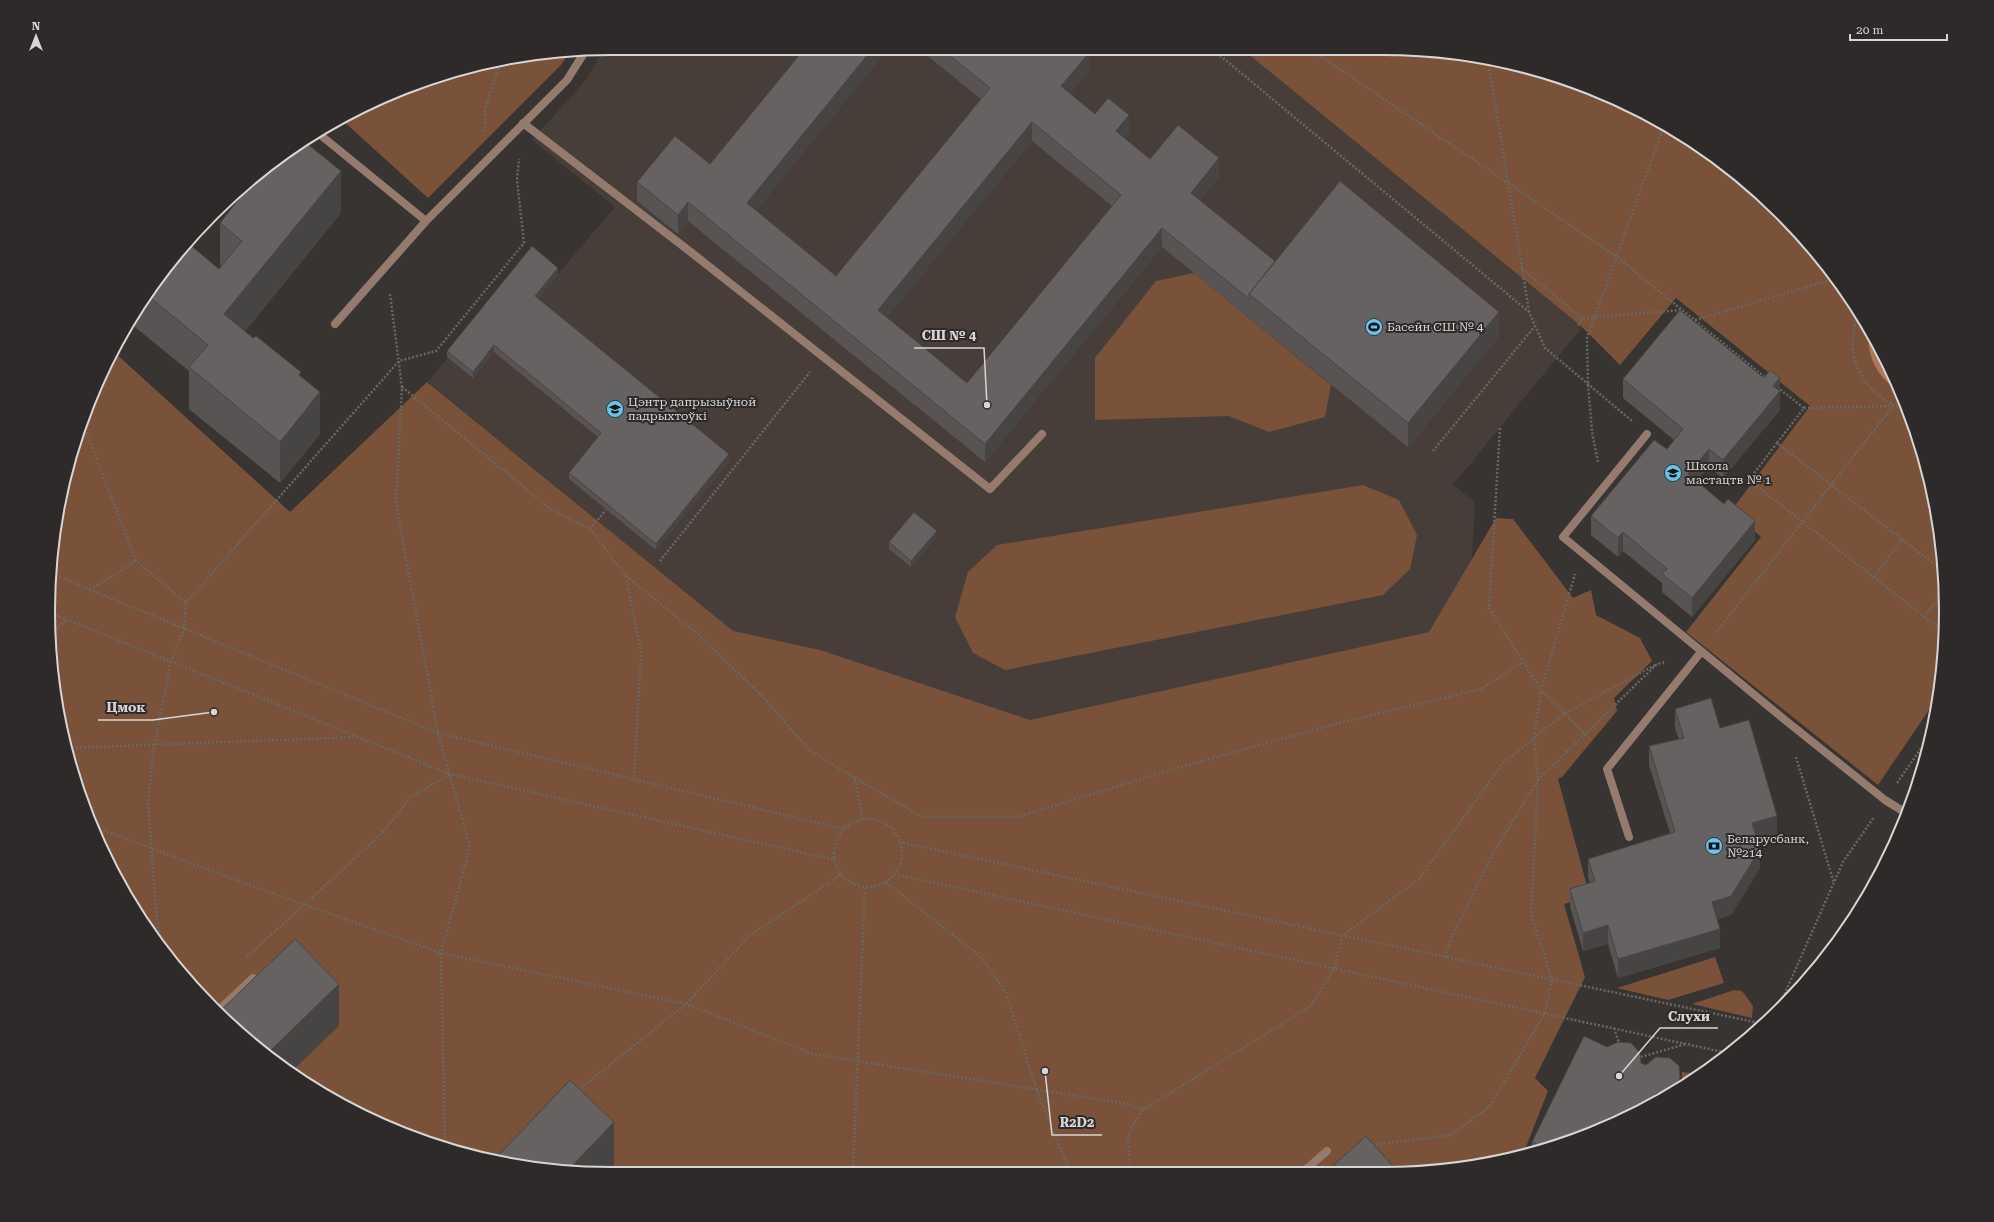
<svg xmlns="http://www.w3.org/2000/svg" width="1994" height="1222" font-family="'Roboto Serif',serif">
	<style>
		.built { fill: #473e3a }
		.green { fill: #7a5139 }
		.water { fill: #ae7757 }
		.lines { fill: none; stroke-linecap: round; stroke-linejoin: round }
		.path { stroke: #6a6765; stroke-width: 2.5; stroke-dasharray: 2 2; stroke-linecap: butt }
		.lane { stroke: #947b6d; stroke-width: 8 }
		.wall { fill: #585453; fill-rule: evenodd }
		.shaded-wall { fill: #474544 }
		.building { fill: #666261; stroke: #474544; fill-rule: evenodd }
		.labels { text-anchor: middle; dominant-baseline: central; stroke-width: 4; stroke-linejoin: round; paint-order: stroke }
		.poi-label { font-size: 12px; fill: #d8d6d5; stroke: #2d2a29; text-anchor: start }
		.rim { fill: none; stroke: #d8d6d5; stroke-width: 2 }
		.leader { fill: none; stroke: #d8d6d5; stroke-width: 1.5 }
		.callout-dot { fill: #d8d6d5; stroke: #2d2a29; stroke-width: 1.5 }
		.callout-label { font-size: 13px; text-anchor: middle; font-weight: bold; fill: #d8d6d5; stroke: #2d2a29; stroke-width: 4; stroke-linejoin: round; paint-order: stroke }
	</style>
	<rect width="100%" height="100%" fill="#373432"/>
	<path class="built" d="M602 53H1247L1582 327 1453 485 1475 502 1469 612 1479 642 927 790 428 382 532 253 558 274 615 207 532 140 585 81Z"/>
	<path class="green" d="M537 53H569L561 65 428 198 341 119 362 106 430 78Z
		M1247 53H1456L1598 91 1726 164 1806 240 1870 329 1916 430 1941 537 1945 648 1937 698 1878 785 1686 632 1761 537 1731 511 1810 406 1676 298 1620 365 1582 327Z
		M1194 273 1331 385 1325 417 1269 432 1229 416 1095 420V358L1156 281Z
		M113 351 290 512 427 382 733 631 820 650 1030 720 1429 632 1496 518 1513 519 1573 598 1591 590 1596 615 1640 638 1652 661 1614 698 1617 711 1562 777 1558 779 1590 897 1564 904 1585 977 1535 1078 1548 1091 1524 1152 1420 1173 538 1169 396 1131 268 1058 164 954 106 860 78 792 53 685 48 611 59 501 78 430 106 362Z
		M1363 485 1399 500 1417 535 1410 569 1383 595 1005 670 973 653 955 617 968 572 997 545Z
		M1715 957 1724 983 1668 1000 1617 988Z
		M1734 990 1742 991 1753 1006 1752 1018 1692 1004Z
		M1682 1072 1699 1074 1682 1086Z"/>
	<path class="water" d="M1871 330 1897 388C1883 383 1870 362 1869 346 1868 341 1870 335 1871 330Z"/>
	<g class="lines">
		<path class="path" d="M1217 53 1529 312 1545 348 1632 421
			M1316 53 1617 257 1767 379
			M1488 61 1529 311
			M485 132V109L500 62
			M1522 269 1583 319
			M390 294 402 387 396 503 438 733 470 847 441 953 445 1144
			M1858 313C1855 318 1855 325 1854 330 1846 367 1872 401 1907 409
			M1695 320 1834 279
			M1578 325 1583 319 1596 317 1681 310
			M402 387 552 510 590 529 626 576 641 652 634 779
			M1777 387 1804 408 1777 443
			M1804 408 1893 406
			M82 421 136 561 186 603 184 629 171 661 154 746 148 802 157 922 163 951
			M1500 428 1489 608 1541 690 1589 738
			M1433 451 1535 326
			M1598 462 1592 432 1588 384 1587 338 1663 128
			M590 529 606 510
			M660 561 810 372
			M1942 570 1777 443 1749 480 1944 632
			M52 574 438 733 844 829
			M626 576 698 634 767 701 809 750 855 778 862 819
			M1874 577 1902 539
			M90 590 136 561
			M186 603 399 361 436 351 524 243 517 180 519 159
			M48 612 450 774 835 860
			M1924 617 1943 592
			M1714 635 1893 406
			M50 636 67 619
			M68 748 357 737
			M1796 757 1834 883
			M855 778 923 817H1017L1184 766 1339 723 1481 689 1523 662
			M1897 783 1931 734
			M834 853a34 34 0 1 1 68 0a34 34 0 1 1-68 0Z
			M92 826 252 886 441 953 686 1004 813 1054 1122 1103 1144 1109
			M899 842 1764 1024
			M894 874 1728 1053
			M886 882 982 958 1006 993 1037 1091 1070 1171
			M247 957 382 833 410 798 450 774
			M1445 957 1452 937 1492 855 1538 780 1657 664 1666 662
			M1778 1009 1843 862 1874 817
			M1614 1028 1619 1043
			M1637 1058 1686 1044
			M577 1091 686 1004 749 936 842 874
			M1372 1145 1451 1135 1489 1107 1545 1013 1552 979 1531 915 1538 780 1534 738 1541 690 1575 574
			M853 1170 865 886
			M1131 1172 1128 1142 1131 1127 1144 1109 1311 1006 1335 967 1342 936 1419 879 1503 763 1564 714 1657 664"/>
		<path class="lane" d="M523 123 692 253 990 489 1042 434
			M318 133 426 221 567 80 584 53
			M335 324 426 221
			M1647 434 1563 537 1785 720 1885 800 1906 813
			M1629 837 1607 769 1701 652
			M220 1009 253 978
			M1303 1172 1327 1151"/>
	</g>
	<path class="wall" d="M801 53H885L756 210 836 276 981 99 924 53H1089V71L1070 94 1095 114 1129 133 1125 138 1150 159 1219 177 1200 200 1275 261 1499 336 1408 447 1162 247 985 462 688 221 678 234 637 201V182L710 164ZM1032 141 1112 206 967 383 887 317Z
		M235 198 341 213 245 331 301 377 320 434 280 483 189 409V371L130 323 164 268 219 269 221 266 220 265V223L235 204Z
		M558 274 538 299 729 461 656 550 569 479V473L598 437 494 352 473 378 447 357V351Z
		M1780 378V410L1723 478 1709 467 1697 481 1755 540 1692 617 1662 592V583L1623 551 1618 557 1591 535V516L1667 449 1674 440 1623 398V379Z
		M937 537 911 567 889 549V542Z
		M1675 709 1720 728 1777 834 1758 840 1760 868 1731 915 1717 919 1720 948 1618 978 1608 944 1583 951 1570 907V889L1590 883 1588 877V859L1670 833 1649 765V746L1679 740 1675 728Z
		M1641 1063 1680 1084 1678 1089 1664 1099 1660 1100H1656L1655 1103 1564 1144 1535 1150 1532 1149V1142Z"/>
	<path class="shaded-wall" d="M869 53H885L747 222V203Z
		M1089 53V71L1061 105V86Z
		M1129 115V133L1116 150V131Z
		M1032 122V141L878 329V310Z
		M1219 158V177L1191 211V193Z
		M341 171V213L224 356V314Z
		M688 202V221L678 234V215Z
		M1162 228V247L985 462V444Z
		M558 268V274L535 303V296Z
		M1499 312V336L1408 447V423Z
		M494 345V352L473 378V372Z
		M1780 378V410L1723 478V460L1773 386Z
		M320 392V434L280 483V442Z
		M1709 449V467L1688 492V474Z
		M729 454V461L656 550V544Z
		M1755 521V540L1692 617V598Z
		M937 531V537L911 567V561Z
		M1623 532V551L1618 557V538Z
		M1777 816V834L1752 841V823Z
		M1760 849V868L1731 915 1712 920V902Z
		M1608 925V944L1583 951V933Z
		M1720 929V948L1618 978V959Z
		M339 984V1026L292 1071 268 1058 266 1055Z
		M1680 1077V1084L1678 1089 1667 1096V1095Z
		M1656 1093V1100L1655 1103 1651 1105Z
		M614 1122V1164L609 1170 569 1169Z"/>
	<path class="building" d="M801 53H869L747 203 836 276 990 88 947 53H1089L1061 86 1095 114 1108 98 1129 115 1116 131 1150 159 1178 125 1219 158 1191 193 1275 261 1249 294V299L1162 228 985 444 688 202 678 215 637 182 675 136 710 164ZM1032 122 1121 195 967 383 878 310Z
		M305 142 341 171 224 314 253 338 256 336 301 372 299 375 320 392 280 442 189 367 208 345 147 295 164 268 189 244 219 269 242 241 220 223 238 200 235 198 268 164Z
		M1340 181 1499 312 1408 423 1249 294Z
		M532 246 558 268 535 296 729 454 656 544 569 473 601 433 494 345 473 372 447 351Z
		M1680 310 1764 378 1770 370 1780 378 1773 386 1780 391 1723 460 1709 449 1688 474 1724 504 1728 499 1755 521 1692 598 1662 574 1667 569 1623 532 1618 538 1591 516 1654 440 1667 449 1683 429 1623 379Z
		M914 512 937 531 911 561 889 542Z
		M1711 698 1720 728 1749 720 1777 816 1752 823 1760 849 1731 896 1712 902 1720 929 1618 959 1608 925 1583 933 1570 889 1595 881 1588 859 1675 832 1649 746 1684 738 1675 709Z
		M295 939 339 984 266 1055 221 1010Z
		M1584 1036 1607 1047 1618 1042 1631 1043 1640 1053 1641 1063 1646 1065 1656 1057 1670 1058 1679 1066 1680 1077 1676 1090 1667 1095 1656 1093 1651 1105 1564 1144 1544 1148 1532 1142Z
		M570 1080 614 1122 569 1169H538L496 1158Z
		M1366 1136 1399 1173 1326 1172Z"/>
	<defs>
		<g id="stadium-disc" transform="scale(0.9)"><circle r="9.5" fill="#67c4ef" stroke="#2d2a29"/><path d="M0-5a6.5 5 0 1 0 0 10a6.5 5 0 1 0 0-10ZM-3.5-1.8h7v3.6h-7Z" fill="#111"/></g>
		<g id="school-disc" transform="scale(0.9)"><circle r="9.5" fill="#67c4ef" stroke="#2d2a29"/><path d="M0-5L7-2L0 1L-7-2ZM-4 1L0 2.5L4 1V4Q0 6-4 4Z" fill="#111"/></g>
		<g id="bank-disc" transform="scale(0.9)"><circle r="9.5" fill="#67c4ef" stroke="#2d2a29"/><path d="M-6-4H6V4H-6ZM0-2.3a2.3 2.3 0 1 0 0 4.6a2.3 2.3 0 1 0 0-4.6Z" fill="#111"/></g>
	</defs>
	<g fill-rule="evenodd">
		<use href="#stadium-disc" x="1374" y="327"/>
		<use href="#school-disc" x="615" y="409"/>
		<use href="#school-disc" x="1673" y="473"/>
		<use href="#bank-disc" x="1714" y="846"/>
	</g>
	<g class="labels">
		<g class="poi-label">
			<text x="1387" y="327">Басейн СШ № 4</text>
			<text x="628" y="402">Цэнтр дапрызыўной<tspan x="628" dy="14">падрыхтоўкі</tspan></text>
			<text x="1686" y="466">Школа<tspan x="1686" dy="14">мастацтв № 1</tspan></text>
			<text x="1727" y="839">Беларусбанк,<tspan x="1727" dy="14">№214</tspan></text>
		</g>
	</g>
	<path d="M0 0H1994V1222H0ZM611 55H1383A556 556 0 0 1 1939 611V611A556 556 0 0 1 1383 1167H611A556 556 0 0 1 55 611V611A556 556 0 0 1 611 55Z" fill="#2d2a29" fill-rule="evenodd"/>
	<path class="rim" d="M611 55H1383A556 556 0 0 1 1939 611V611A556 556 0 0 1 1383 1167H611A556 556 0 0 1 55 611V611A556 556 0 0 1 611 55Z"/>
	<path class="leader" d="M987 405L984 348H914M214 712L153 720H98M1619 1076L1660 1028H1718M1045 1071L1052 1135H1102"/>
	<g class="callout-dot">
		<circle cx="987" cy="405" r="4"/>
		<circle cx="214" cy="712" r="4"/>
		<circle cx="1619" cy="1076" r="4"/>
		<circle cx="1045" cy="1071" r="4"/>
	</g>
	<g class="callout-label">
		<text x="949" y="340">СШ № 4</text>
		<text x="126" y="712">Цмок</text>
		<text x="1689" y="1021">Слухи</text>
		<text x="1077" y="1127">R2D2</text>
	</g>
	<g transform="translate(36 36)" stroke="#2d2a29" stroke-width="3" paint-order="stroke">
	<path d="M0-3L7 15L0 10L-7 15Z" fill="#d8d6d5"/>
	<text y="-6" font-size="11" font-weight="bold" text-anchor="middle" fill="#d8d6d5">N</text>
	</g>
	<path d="M1850 34v6h97v-6" fill="none" stroke="#d8d6d5" stroke-width="2"/>
	<text x="1856" y="34" font-size="12" fill="#d8d6d5" stroke="#2d2a29" stroke-width="3" paint-order="stroke">20 m</text>
</svg>
